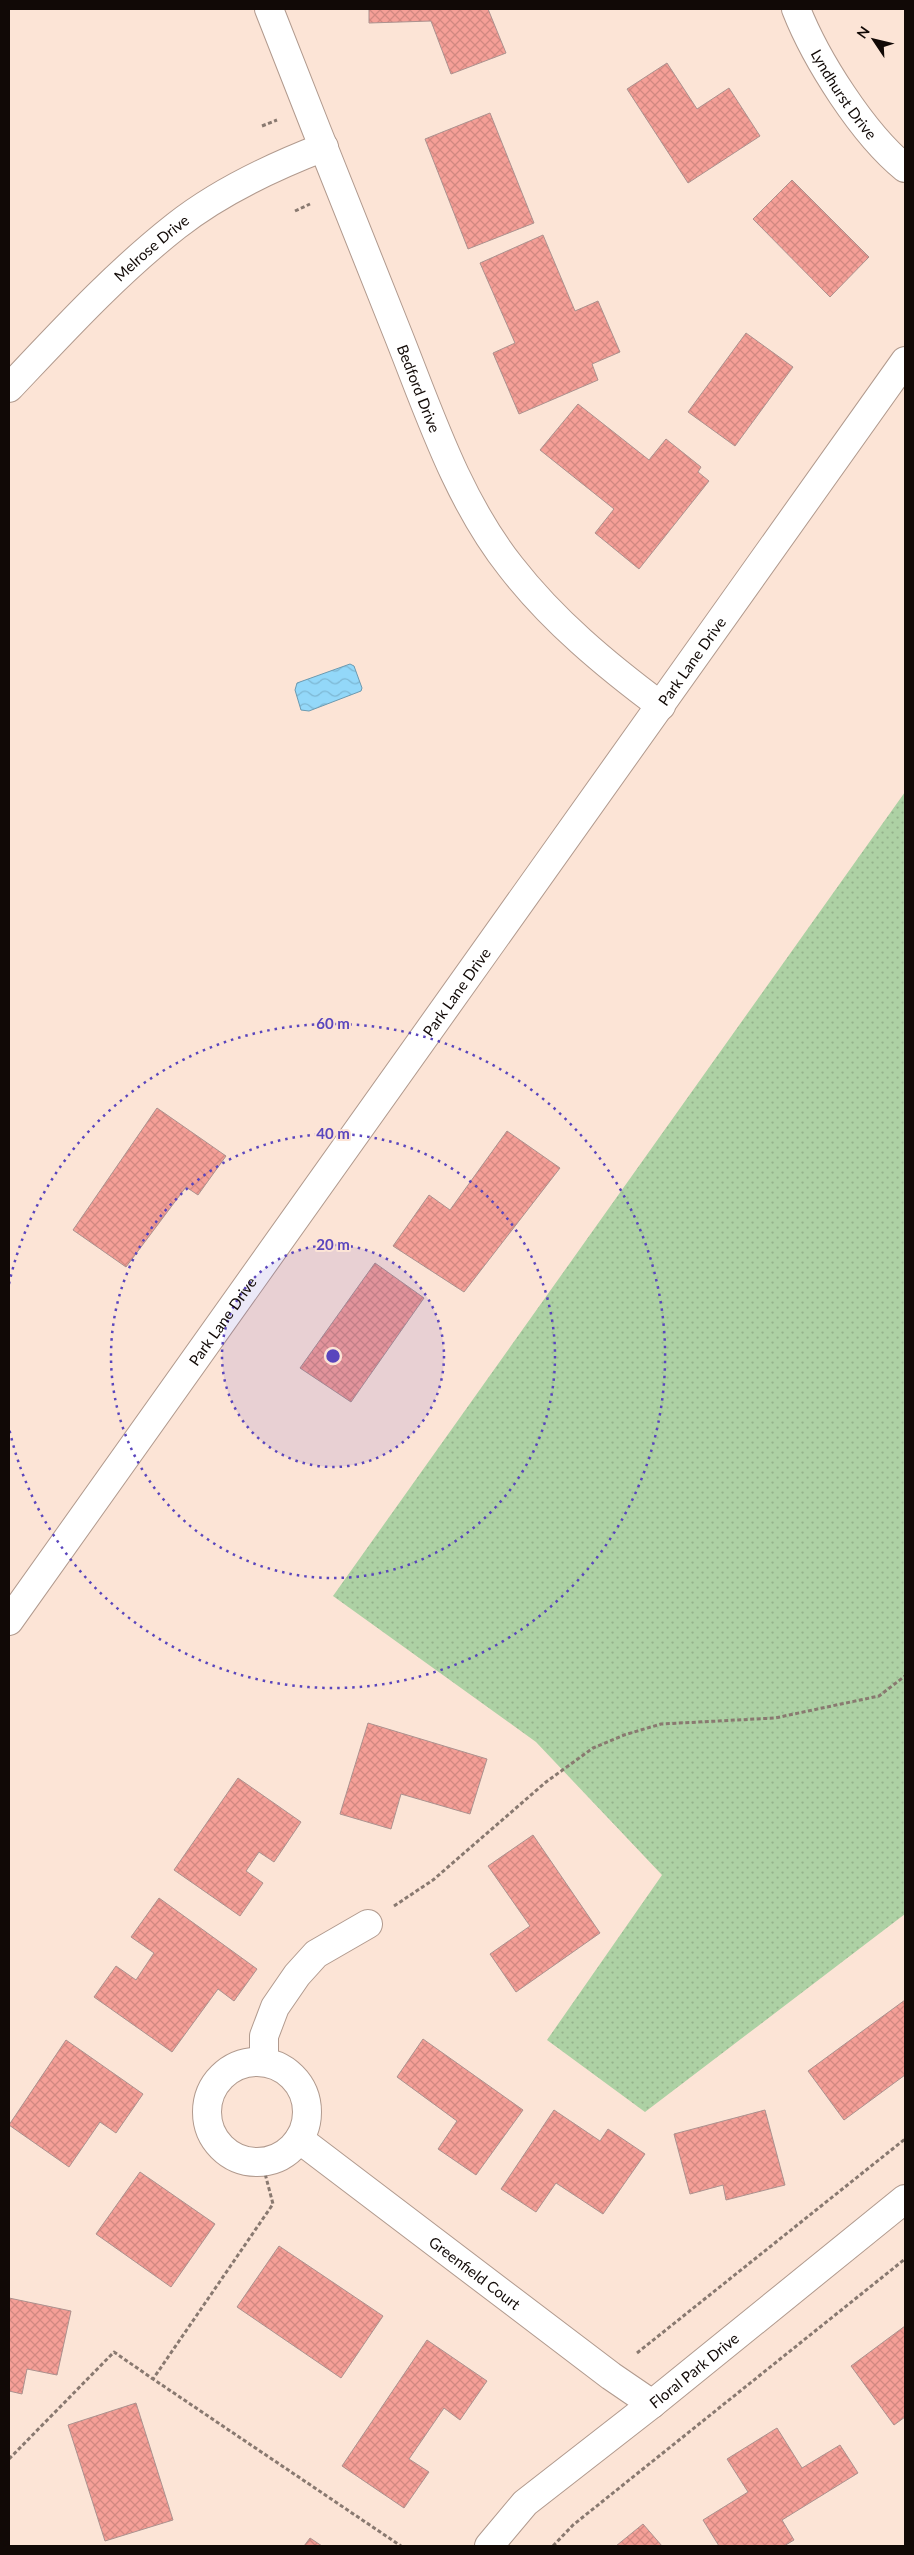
<svg xmlns="http://www.w3.org/2000/svg" width="914" height="2555" font-family="Lato,sans-serif">
	<style>
		.park { fill: url(#park-dots) }
		.water { fill: url(#water-waves); stroke: #6c9ab0 }
		.building { fill: url(#building-cross-hatch); stroke: #ac918e }
		.lines { fill: none; stroke-linecap: round; stroke-linejoin: round }
		.minor-casing { stroke: #b19a8e; stroke-width: 30 }
		.path { stroke: #897970; stroke-width: 3; stroke-dasharray: 4 2.5; stroke-linecap: butt }
		.minor { stroke: #fff; stroke-width: 28 }
		.ring { fill: none; stroke: #5945bd; stroke-width: 2.5; stroke-dasharray: 2.5 5 }
		.labels { text-anchor: middle; dominant-baseline: central; stroke-width: 4; stroke-linejoin: round; paint-order: stroke }
		.street-label { font-size: 15px; fill: #110906; stroke: #fce4d6 }
		.centre { fill: #5945bd; stroke: #fce4d6; stroke-width: 2.5 }
		.ring-label { font-size: 15px; text-anchor: middle; font-weight: bold; fill: #5945bd; stroke: #fce4d6; stroke-width: 4; stroke-linejoin: round; paint-order: stroke }
	</style>
	<defs>
		<pattern id="park-dots" width="8" height="8" patternUnits="userSpaceOnUse" patternTransform="scale(1.25)"><rect width="8" height="8" fill="#add1a4"/><path d="M2 2h.1M6 6h.1" fill="none" stroke="#94b28c" stroke-width="1.8" stroke-linecap="round"/></pattern>
		<pattern id="water-waves" width="16" height="10" patternUnits="userSpaceOnUse" patternTransform="scale(1.25)"><rect width="16" height="10" fill="#93d8f9"/><path d="M0 5q4-4 8 0t8 0" fill="none" stroke="#7eb8d4"/></pattern>
		<pattern id="building-cross-hatch" width="8" height="8" patternUnits="userSpaceOnUse" patternTransform="scale(1.25)"><rect width="8" height="8" fill="#f59f97"/><path d="M0 0l8 8M0 8l8-8" fill="none" stroke="#d18881"/></pattern>
	</defs>
	<rect width="100%" height="100%" fill="#fce4d6"/>
	<path class="park" d="M905 792V1914L645 2112 547 2040 662 1875 536 1742 333 1596Z"/>
	<path class="water" d="M350 664 354 666 362 688 361 691 309 711 301 710 295 690 297 683Z"/>
	<path class="building" d="M369 9H488L506 53 451 74 431 21 369 23Z
		M667 63 697 109 729 88 760 136 688 183 627 89Z
		M490 113 534 223 468 249 425 139Z
		M792 180 869 257 830 297 753 219Z
		M543 235 575 311 598 301 620 352 592 364 598 380 519 414 493 353 515 343 480 263Z
		M746 333 793 367 735 446 688 412Z
		M578 404 649 460 666 439 701 467 698 472 709 481 639 569 595 533 614 509 540 450Z
		M157 1108 226 1156 198 1195 186 1187 126 1267 73 1230Z
		M507 1131 560 1168 464 1292 393 1246 429 1195 450 1210Z
		M375 1263 424 1298 351 1402 300 1368Z
		M368 1723 487 1759 470 1814 401 1794 391 1829 340 1814Z
		M238 1778 301 1822 274 1862 259 1852 246 1871 263 1883 240 1916 174 1870Z
		M533 1835 600 1933 516 1992 490 1954 530 1926 488 1866Z
		M159 1898 257 1969 234 2001 218 1989 172 2052 94 1997 116 1966 136 1980 154 1953 131 1937Z
		M905 2000V2075L844 2120 808 2071Z
		M423 2039 523 2110 476 2175 438 2149 457 2121 397 2077Z
		M66 2040 143 2094 116 2133 100 2122 69 2167 9 2125Z
		M554 2110 600 2141 608 2129 645 2154 603 2214 556 2183 536 2212 501 2189Z
		M765 2110 785 2185 726 2200 723 2185 690 2194 674 2134Z
		M140 2172 215 2224 171 2287 96 2234Z
		M279 2246 383 2316 341 2378 237 2307Z
		M9 2298 71 2311 57 2375 27 2369 22 2394 9 2391Z
		M905 2326V2417L894 2425 851 2366Z
		M427 2340 487 2381 460 2420 444 2408 409 2459 429 2472 404 2508 342 2466Z
		M136 2403 173 2520 105 2541 68 2425Z
		M777 2428 802 2468 840 2445 858 2473 782 2520 794 2540 784 2546H719L703 2520 748 2492 727 2459Z
		M643 2524 662 2546H616Z
		M310 2538 322 2546H304Z"/>
	<g class="lines">
		<g class="minor-casing">
			<g id="minor">
				<path id="s1" d="M269 9C311 117 354 224 397 332 429 412 457 499 511 567 553 621 606 665 661 706"/>
				<path id="s2" d="M796 9C816 60 863 134 905 168"/>
				<path id="s3" d="M9 388C62 332 115 274 176 226 219 192 272 167 324 147"/>
				<path id="s4" d="M9 1621 905 361"/>
				<path d="M264 2062V2036L275 2007 297 1975 316 1954 368 1924"/>
				<circle cx="257" cy="2112" r="50"/>
				<path id="s5" d="M299 2139 611 2376 652 2404"/>
				<path id="s6" d="M489 2546 525 2503 652 2404 905 2199"/>
			</g>
		</g>
		<path class="path" d="M262 126 277 120
			M295 211 310 204
			M394 1906 433 1880 546 1782 593 1748 624 1735 661 1724 775 1718 879 1696 905 1676
			M262 2162 273 2204 153 2379 401 2546
			M637 2353 905 2139
			M9 2459 114 2352 153 2379
			M553 2546 573 2525 905 2259"/>
		<use href="#minor" class="minor"/>
	</g>
	<circle cx="333" cy="1356" r="111" fill="#5945bd" fill-opacity=".12"/>
	<g class="ring">
		<circle cx="333" cy="1356" r="111"/>
		<circle cx="333" cy="1356" r="222"/>
		<path d="M9 1284A332 332 0 1 1 9 1428"/>
	</g>
	<g class="labels">
		<g class="street-label">
			<text stroke="none"><textPath href="#s2" startOffset="98">Lyndhurst Drive</textPath></text>
			<text stroke="none"><textPath href="#s3" startOffset="200">Melrose Drive</textPath></text>
			<text stroke="none"><textPath href="#s1" startOffset="408">Bedford Drive</textPath></text>
			<text stroke="none"><textPath href="#s4" startOffset="1178">Park Lane Drive</textPath></text>
			<text stroke="none"><textPath href="#s4" startOffset="772">Park Lane Drive</textPath></text>
			<text stroke="none"><textPath href="#s4" startOffset="368">Park Lane Drive</textPath></text>
			<text stroke="none"><textPath href="#s5" startOffset="221">Greenfield Court</textPath></text>
			<text stroke="none"><textPath href="#s6" startOffset="271">Floral Park Drive</textPath></text>
		</g>
	</g>
	<circle cx="333" cy="1356" r="8" class="centre"/>
	<g class="ring-label">
		<text x="333" y="1029">60 m</text>
		<text x="333" y="1139">40 m</text>
		<text x="333" y="1250">20 m</text>
	</g>
	<rect width="914" height="2555" fill="none" stroke="#110906" stroke-width="20"/>
	<g transform="translate(874 40) rotate(305)" stroke="#fce4d6" stroke-width="4" paint-order="stroke">
	<path d="M0-4L9 19L0 12L-9 19Z" fill="#110906"/>
	<text y="-8" font-size="14" font-weight="bold" text-anchor="middle" fill="#110906">N</text>
	</g>
</svg>
